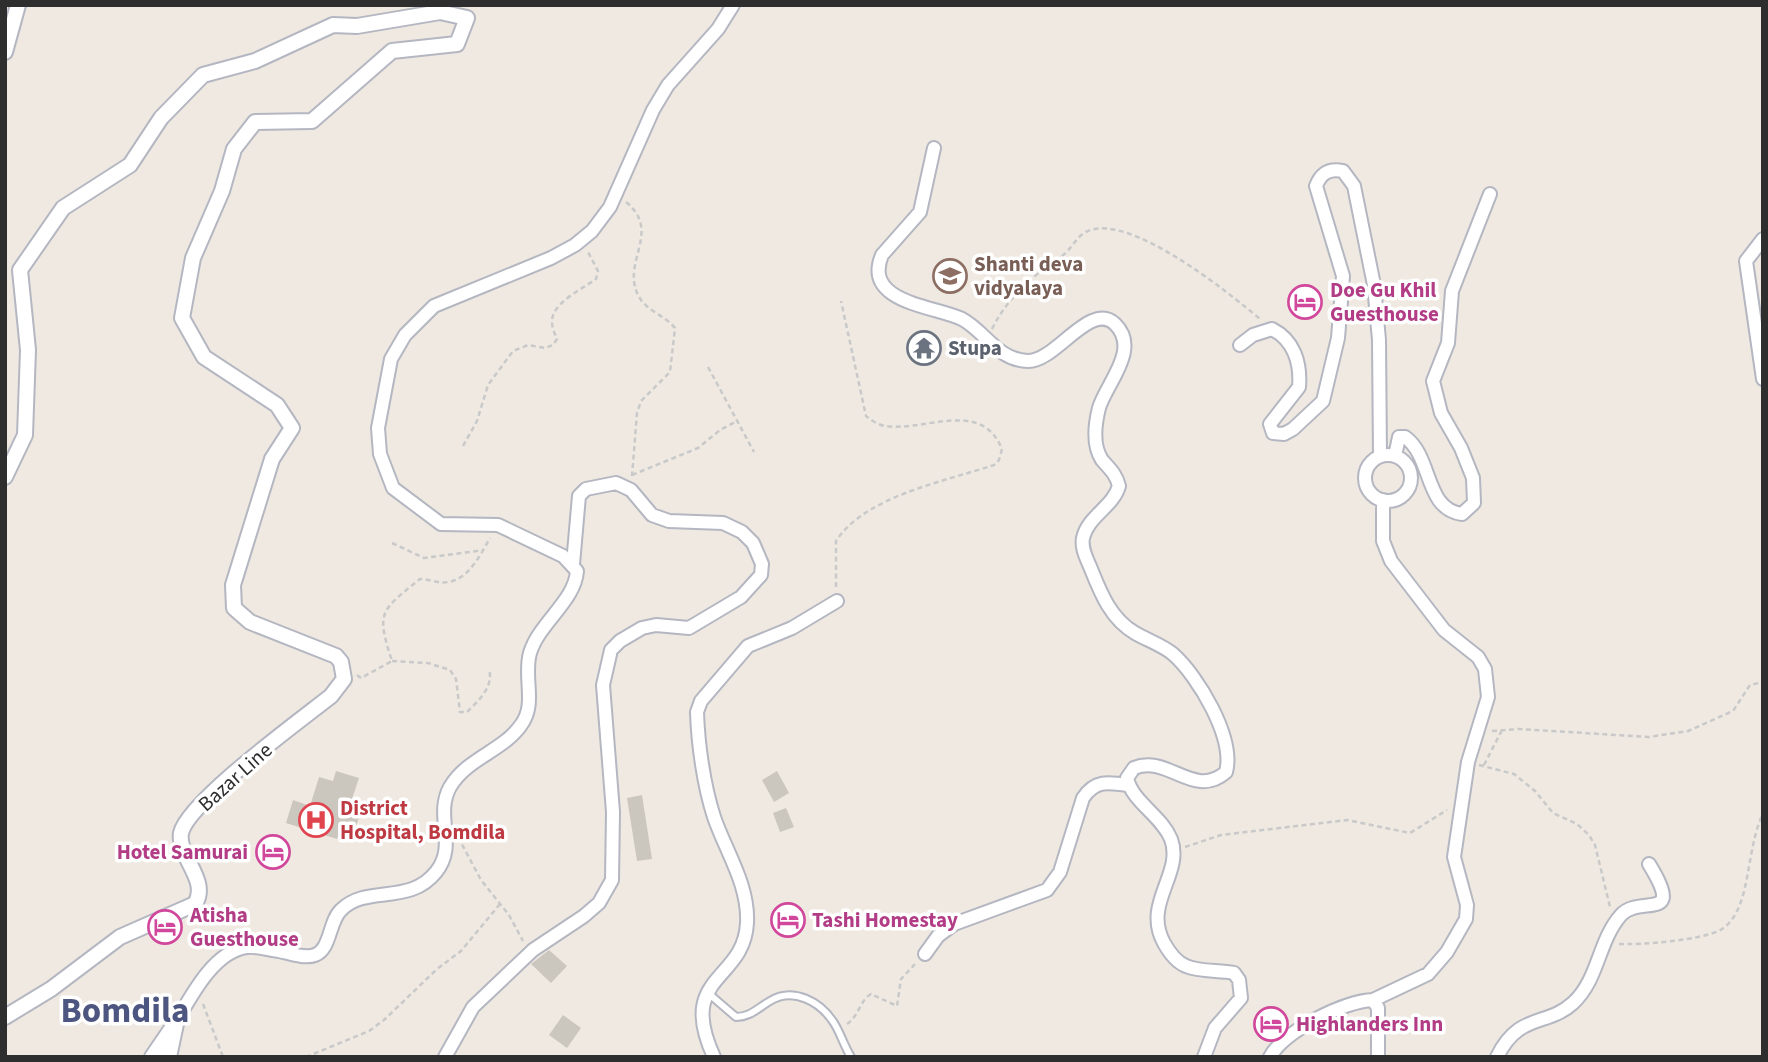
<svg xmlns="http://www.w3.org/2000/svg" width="1768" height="1062" font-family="'Source Sans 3',sans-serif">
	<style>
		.building { fill: #cbc7bf }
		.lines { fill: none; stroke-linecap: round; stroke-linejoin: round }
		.service-casing { stroke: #b4b7c1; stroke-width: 10 }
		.minor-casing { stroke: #b4b7c1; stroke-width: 16 }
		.tertiary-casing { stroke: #b4b7c1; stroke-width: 18 }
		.path { stroke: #c9c9c9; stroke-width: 2.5; stroke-dasharray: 5 3.5; stroke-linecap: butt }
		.service { stroke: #fff; stroke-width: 6 }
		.minor { stroke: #fff; stroke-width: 12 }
		.tertiary { stroke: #fff; stroke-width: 14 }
		.labels { text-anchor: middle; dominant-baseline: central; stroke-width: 7; stroke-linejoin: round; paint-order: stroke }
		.education-label { font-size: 21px; font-weight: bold; fill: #785e54; stroke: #fff; text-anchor: start }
		.hotel-label { font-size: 21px; font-weight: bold; fill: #b23c85; stroke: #fff; text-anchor: start }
		.worship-label { font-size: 21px; font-weight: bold; fill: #5b616d; stroke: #fff; text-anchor: start }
		.street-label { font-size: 21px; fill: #2e2e2e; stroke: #fff }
		.health-label { font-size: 21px; font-weight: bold; fill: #be3a42; stroke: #fff; text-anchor: start }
		.town-label { font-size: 35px; font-weight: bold; fill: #4d5680; stroke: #fff }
	</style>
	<rect width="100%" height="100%" fill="#efe9e1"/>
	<path class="building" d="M336 771 359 778 348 811 360 815 355 829 342 825 337 839 286 823 293 800 310 806 319 777 333 781Z
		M777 771 789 793 774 802 762 780Z
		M642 795 652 859 637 861 627 798Z
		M786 808 794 827 780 832 773 813Z
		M549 950 567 966 551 983 531 964Z
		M563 1015 581 1028 567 1048 549 1035Z"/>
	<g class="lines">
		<g class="service-casing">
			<path id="service" d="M708 993 736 1017C750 1017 758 1008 770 1001 793 987 820 1001 834 1023 841 1034 844 1046 851 1057"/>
		</g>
		<g class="minor-casing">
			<path id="minor" d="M934 148 920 212 882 255C862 303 935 306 962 319 986 332 997 360 1028 361 1055 362 1091 300 1115 324 1141 349 1106 384 1099 408 1095 424 1092 445 1102 460 1110 469 1116 474 1119 486 1113 507 1088 516 1083 538 1081 549 1087 559 1091 569 1101 594 1111 619 1135 633 1147 640 1162 645 1173 654 1198 676 1235 738 1226 772 1194 800 1168 754 1134 768L1127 778C1132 802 1161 815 1171 839 1184 874 1142 903 1164 943 1169 952 1176 962 1186 966 1200 972 1219 970 1234 973L1239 980 1241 998 1215 1028 1204 1057
				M1763 239 1746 261 1763 379
				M1240 345 1253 335 1272 329C1294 340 1301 363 1299 387L1270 424 1273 433 1284 434 1293 429 1323 401 1338 338 1343 276 1316 186C1321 173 1329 168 1343 171L1354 186 1374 285 1379 340 1380 456
				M1365 478a23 23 0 1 1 46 0a23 23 0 1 1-46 0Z
				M1395 456 1399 437H1405C1433 457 1424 509 1462 514L1474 503 1473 478 1461 448 1441 413 1433 381 1448 343 1452 291 1490 194
				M925 954 938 936 954 924 1047 890 1060 872 1083 798C1095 780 1108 782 1128 785
				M1373 1000 1428 974 1447 952 1466 919 1467 905 1454 857 1468 762 1488 697 1485 669 1478 657 1444 630 1391 561 1383 541V500
				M176 1022C191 996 214 951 247 947 258 946 269 950 279 951 289 953 305 959 315 955 331 949 329 921 341 910 367 884 409 906 436 872 458 845 434 816 450 787 467 758 503 751 521 725 537 704 523 677 530 653 539 623 575 601 577 571L563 556 498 525 441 524 393 488 380 454 378 428 391 359 405 335 434 306 551 258 575 245 592 231 610 207 653 110 668 85 718 29 733 5
				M445 1057 473 1007 533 950 584 916 599 903 612 880 613 812 603 685 611 650 620 641 642 628 656 625 689 628 741 597 761 575 762 564 753 543 742 532 723 523 669 521 652 515 631 490 616 483 586 489 579 496 573 564
				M714 1057C676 975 744 982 747 923 749 885 726 852 714 817 704 786 698 745 697 712L701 701 748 646 792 628 837 601
				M1270 1057C1284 1031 1344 1001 1373 1000L1378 1008V1057
				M1497 1057C1519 1012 1547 1027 1573 1003 1599 979 1598 941 1621 915 1640 894 1686 924 1649 864"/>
		</g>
		<g class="tertiary-casing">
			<path id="tertiary" d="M5 52 18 5
				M5 477 25 435 28 350 20 270 63 208 130 165 161 118 203 75 255 61 333 25 357 26 440 12 467 18 457 44 392 51 312 121 255 122 234 149 222 191 193 258 182 318 204 357 277 405 292 428 272 459 233 585 234 608 250 622 336 656 341 662 344 679 331 696C302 719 188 802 181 833 177 857 210 880 195 904L120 937 51 989 5 1017
				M152 1057 176 1022
				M169 1057 176 1024"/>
		</g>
		<path class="path" d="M626 202C664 233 617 265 641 300 649 311 666 317 675 328L670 372 641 401 637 413 632 476
			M992 329C1008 297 1032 276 1062 256 1072 249 1076 236 1088 231 1130 213 1228 292 1260 319
			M708 367 754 452
			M463 446 477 421 488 385 513 351 528 345 545 348 553 345 557 339C555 334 552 328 552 322 551 303 584 288 596 279L598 271 588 252
			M632 475 698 448 720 430 737 421
			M392 543 424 558 484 550
			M836 587V541C865 496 946 481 994 465L999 460 1002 449C981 398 925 432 885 426 878 425 871 420 866 416L841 301
			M392 661 428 663 450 670 456 679 460 712H467C479 700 494 687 489 669
			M357 675 361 678 392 661C376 612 380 611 420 579 429 579 439 584 448 582 468 580 481 554 490 538
			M1492 731 1519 729 1649 737 1688 731 1733 711 1750 685 1763 682
			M1479 765 1514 774 1535 791 1553 813 1577 824 1589 835 1595 845 1610 907
			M1484 765 1502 730
			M458 837 481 880 509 915 523 941
			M1185 847 1221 835 1347 820 1410 833 1447 810
			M1619 944C1640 945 1706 940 1722 929 1735 921 1742 902 1745 887 1751 861 1752 838 1763 813
			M203 1004 223 1057
			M847 1024C859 1016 860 1000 871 994L897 1006 901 979 915 964
			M306 1057 369 1031 384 1020 437 969 461 951 500 904"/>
		<use href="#service" class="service"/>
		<use href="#minor" class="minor"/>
		<use href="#tertiary" class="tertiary"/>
	</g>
	<defs>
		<g id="school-ring" transform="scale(1.75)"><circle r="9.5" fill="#fff" stroke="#8d6e63" stroke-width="1.5"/><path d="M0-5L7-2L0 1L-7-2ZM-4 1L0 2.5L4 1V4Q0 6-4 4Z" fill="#8d6e63"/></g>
		<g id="hotel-ring" transform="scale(1.75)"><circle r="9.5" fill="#fff" stroke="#d1479c" stroke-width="1.5"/><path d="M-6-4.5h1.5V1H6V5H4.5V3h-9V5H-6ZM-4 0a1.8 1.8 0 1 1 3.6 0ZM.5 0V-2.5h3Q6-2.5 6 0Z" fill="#d1479c"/></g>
		<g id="temple-ring" transform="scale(1.75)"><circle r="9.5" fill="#fff" stroke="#6b7280" stroke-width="1.5"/><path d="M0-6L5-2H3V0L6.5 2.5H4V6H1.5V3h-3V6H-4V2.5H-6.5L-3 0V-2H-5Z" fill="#6b7280"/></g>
		<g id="hospital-ring" transform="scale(1.75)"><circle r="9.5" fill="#fff" stroke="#e0444e" stroke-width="1.5"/><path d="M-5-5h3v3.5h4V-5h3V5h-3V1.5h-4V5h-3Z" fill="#e0444e"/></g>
	</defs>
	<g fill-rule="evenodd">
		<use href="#school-ring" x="950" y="276"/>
		<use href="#hotel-ring" x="1305" y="302"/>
		<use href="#temple-ring" x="924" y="348"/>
		<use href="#hospital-ring" x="316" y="820"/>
		<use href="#hotel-ring" x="273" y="852"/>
		<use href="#hotel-ring" x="788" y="920"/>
		<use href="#hotel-ring" x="165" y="927"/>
		<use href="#hotel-ring" x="1271" y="1024"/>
	</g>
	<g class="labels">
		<g class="education-label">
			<text x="974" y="264">Shanti deva<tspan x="974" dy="24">vidyalaya</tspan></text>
		</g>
		<g class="hotel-label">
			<text x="1330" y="290">Doe Gu Khil<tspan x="1330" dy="24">Guesthouse</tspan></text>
			<text x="248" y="852" text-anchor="end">Hotel Samurai</text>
			<text x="190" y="915">Atisha<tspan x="190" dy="24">Guesthouse</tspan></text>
			<text x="812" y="920">Tashi Homestay</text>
			<text x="1296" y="1024">Highlanders Inn</text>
		</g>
		<g class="worship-label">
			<text x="948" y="348">Stupa</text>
		</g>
		<g class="street-label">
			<text transform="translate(235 777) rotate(-42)">Bazar Line</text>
		</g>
		<g class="health-label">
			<text x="340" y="808">District<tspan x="340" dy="24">Hospital, Bomdila</tspan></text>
		</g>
		<g class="town-label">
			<text x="125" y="1011">Bomdila</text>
		</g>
	</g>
	<rect width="1768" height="1062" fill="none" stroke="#2e2e2e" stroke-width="14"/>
</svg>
